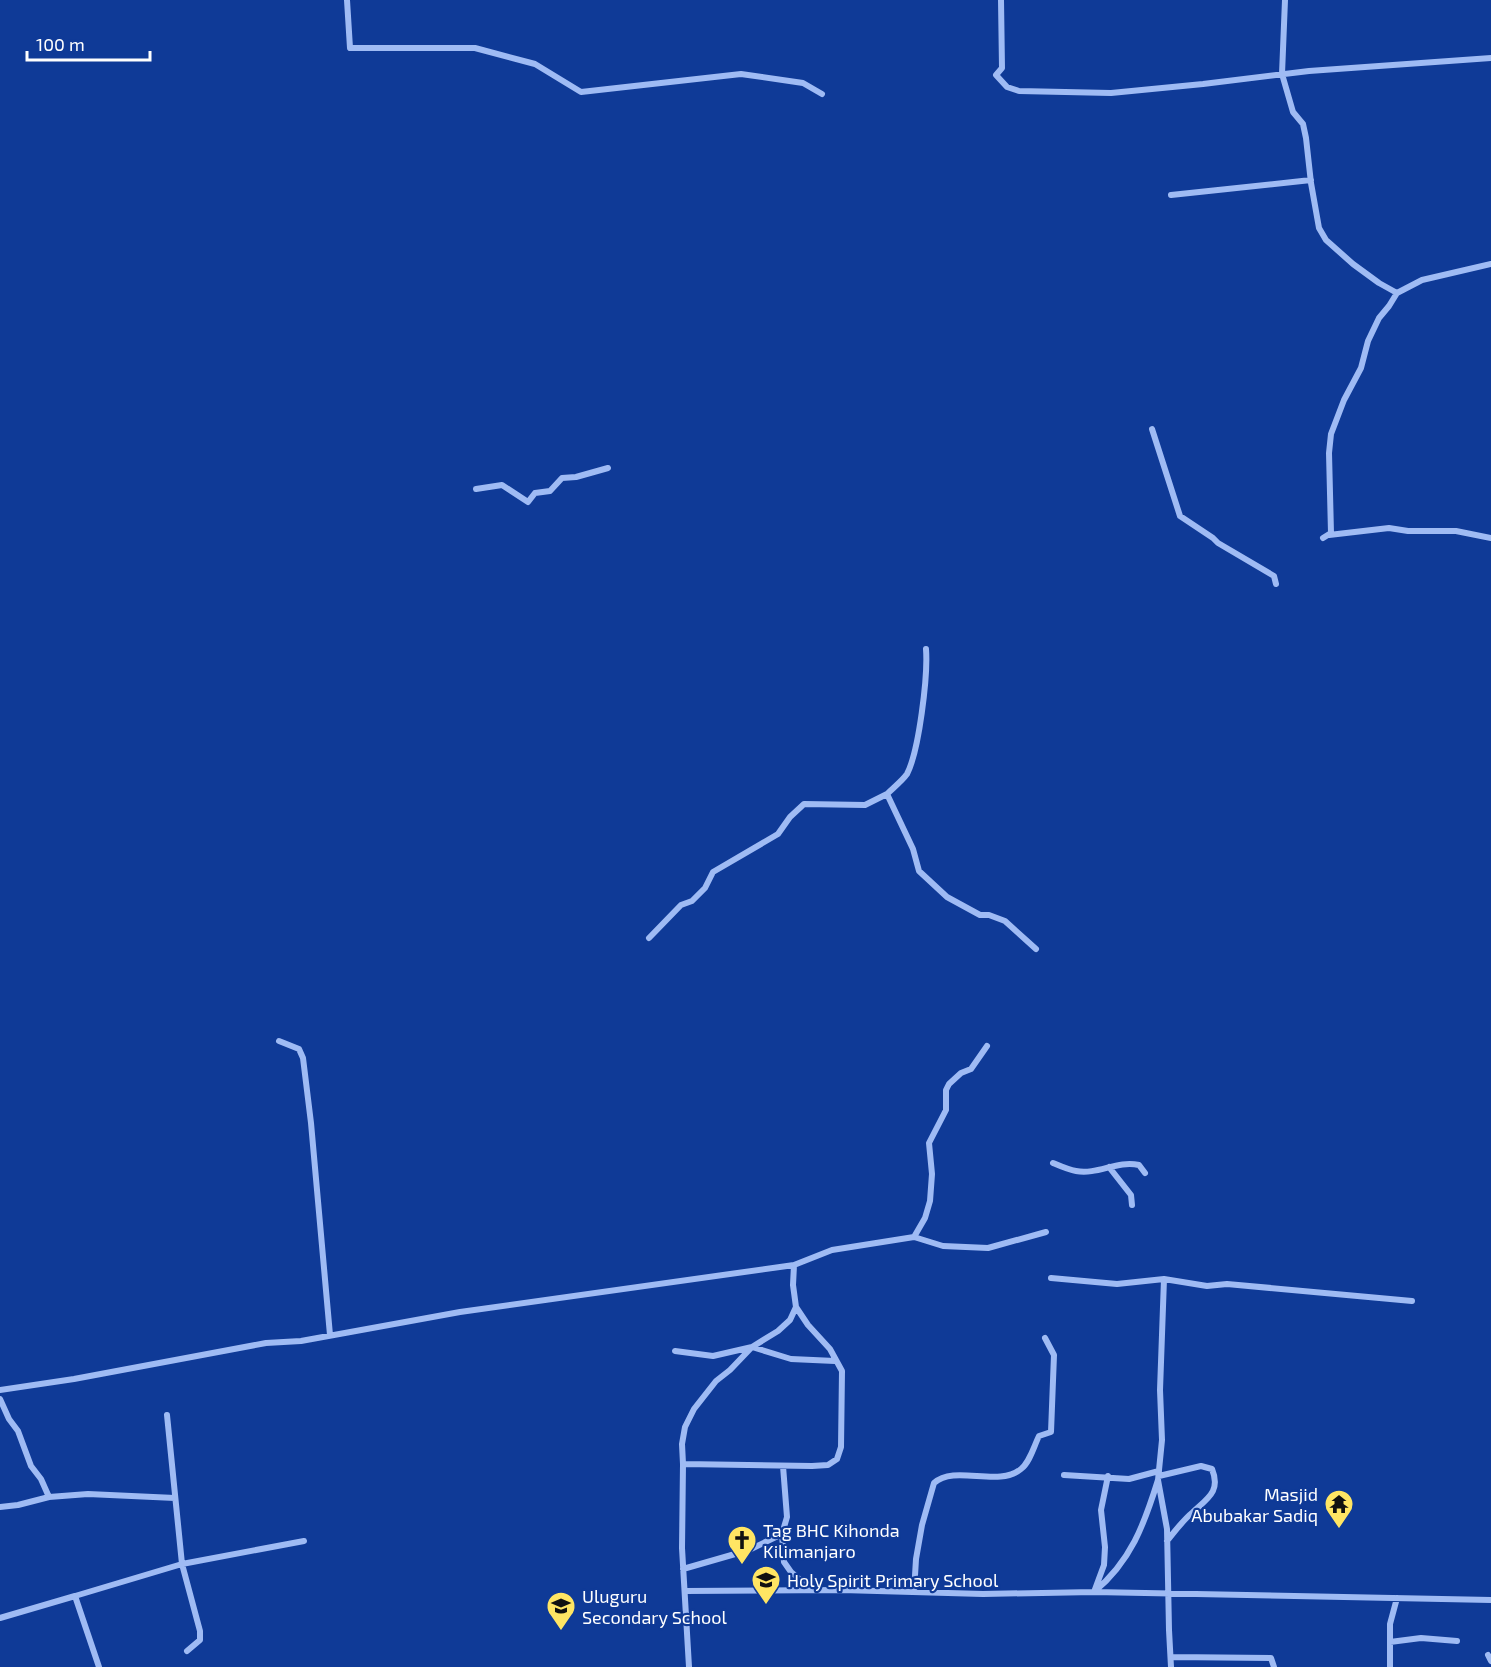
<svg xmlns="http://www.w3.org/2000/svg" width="1491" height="1667" font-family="'Exo 2',sans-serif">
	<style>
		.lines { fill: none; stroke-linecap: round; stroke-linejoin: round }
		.street { stroke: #9fbbf4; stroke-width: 6 }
		.labels { text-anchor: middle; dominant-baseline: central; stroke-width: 4.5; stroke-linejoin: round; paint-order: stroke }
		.poi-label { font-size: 18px; fill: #fff; stroke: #0f3a97; text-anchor: start }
	</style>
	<rect width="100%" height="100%" fill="#0f3a97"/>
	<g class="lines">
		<path class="street" d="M347 0 350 48H475L535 64 581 92 741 74 803 83 822 94
			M1001 0 1002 68 996 75 1007 87 1019 91 1111 93 1203 84 1309 71 1491 58
			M1285 0 1282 74 1293 112 1303 124 1306 138 1311 183 1319 228 1326 240 1353 264 1379 283 1397 293
			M1171 195 1311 180
			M1152 429 1180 516 1213 538 1218 543 1274 576 1276 584
			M476 489 502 485 528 502 535 493 550 491 562 478 576 477 608 468
			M1329 535 1389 528 1408 531H1456L1491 538
			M1323 538 1331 533 1329 453 1331 434 1344 400 1361 368 1368 341 1379 318 1389 306 1397 293 1422 280 1491 264
			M926 649C928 676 919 751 907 774 902 781 893 788 887 794L913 849 919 871 947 897 980 915H989L1005 921 1036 949
			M649 938 681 905 692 901 705 888 713 872 778 834 790 817 804 804 865 805 887 794
			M279 1041 299 1049 303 1058 311 1123 330 1335
			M1053 1163C1060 1166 1069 1170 1076 1171 1098 1175 1117 1160 1139 1165L1145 1173
			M1109 1167 1131 1195 1132 1205
			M914 1237 925 1218 930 1201 932 1174 929 1143 946 1110V1090L949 1084 961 1073 971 1069 987 1046
			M1051 1278 1117 1284 1164 1279 1207 1286 1227 1284 1412 1301
			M1164 1279 1160 1390 1162 1440 1158 1480 1167 1529 1169 1630 1171 1667
			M675 1351 713 1356 752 1347 791 1359 835 1361
			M0 1390 74 1379 266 1343 301 1341 460 1312 794 1265 832 1250 914 1237 943 1246 988 1248 1046 1232
			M0 1399 9 1419 18 1431 31 1466 41 1479 49 1497
			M683 1464 812 1466 828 1465 837 1459 841 1447 842 1371 830 1349 808 1325 796 1307
			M783 1466 787 1517 782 1534 784 1562 791 1572 812 1590
			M1064 1475 1129 1479 1159 1471
			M1108 1476 1101 1510 1105 1547 1104 1565 1094 1592 1491 1600
			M1159 1476 1201 1466 1212 1469C1221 1491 1208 1498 1193 1512 1183 1520 1175 1531 1167 1541
			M0 1507 18 1505 49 1497 88 1494 175 1498
			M683 1569 749 1550 782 1534
			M685 1591 842 1590 983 1594 1094 1592C1131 1561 1144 1525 1158 1480
			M914 1592 916 1559 922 1525 934 1483C955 1464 998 1488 1021 1469 1030 1462 1034 1446 1039 1436L1051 1432 1054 1355 1045 1338
			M0 1618 75 1596
			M1390 1642 1421 1638 1457 1641
			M187 1651 200 1640V1631L182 1564 304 1541
			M1488 1655 1491 1661
			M1171 1657 1271 1658 1274 1667
			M99 1667 75 1596 182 1564 167 1415
			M689 1667 682 1548 683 1464 682 1444 685 1427 694 1409 716 1381 730 1370 752 1347 778 1331 790 1320 796 1307 793 1285 794 1265
			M1390 1667V1624L1397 1598"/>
	</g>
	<defs>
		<g id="temple-pin" transform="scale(1.5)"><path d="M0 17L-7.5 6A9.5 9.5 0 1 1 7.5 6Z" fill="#ffe563" stroke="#0f3a97"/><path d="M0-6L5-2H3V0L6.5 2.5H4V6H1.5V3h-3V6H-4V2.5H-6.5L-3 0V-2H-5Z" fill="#111"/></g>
		<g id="church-pin" transform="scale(1.5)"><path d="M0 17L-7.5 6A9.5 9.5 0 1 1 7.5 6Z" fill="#ffe563" stroke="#0f3a97"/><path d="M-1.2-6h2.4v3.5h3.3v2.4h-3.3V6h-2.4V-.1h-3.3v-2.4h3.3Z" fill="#111"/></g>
		<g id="school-pin" transform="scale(1.5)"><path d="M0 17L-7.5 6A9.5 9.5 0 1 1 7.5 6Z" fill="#ffe563" stroke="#0f3a97"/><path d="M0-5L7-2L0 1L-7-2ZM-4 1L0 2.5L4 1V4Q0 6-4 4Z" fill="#111"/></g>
	</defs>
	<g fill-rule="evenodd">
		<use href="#temple-pin" x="1339" y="1504"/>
		<use href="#church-pin" x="742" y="1540"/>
		<use href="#school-pin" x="766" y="1580"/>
		<use href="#school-pin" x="561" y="1606"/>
	</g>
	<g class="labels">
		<g class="poi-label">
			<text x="1318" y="1494" text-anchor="end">Masjid<tspan x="1318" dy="21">Abubakar Sadiq</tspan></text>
			<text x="763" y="1530">Tag BHC Kihonda<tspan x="763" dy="21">Kilimanjaro</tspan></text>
			<text x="787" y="1580">Holy Spirit Primary School</text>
			<text x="582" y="1596">Uluguru<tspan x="582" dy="21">Secondary School</tspan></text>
		</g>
	</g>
	<path d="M27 51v9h123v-9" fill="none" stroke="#ffffff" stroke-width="3"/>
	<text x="36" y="51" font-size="18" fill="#ffffff" stroke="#0f3a97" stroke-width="4.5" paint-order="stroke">100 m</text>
</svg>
